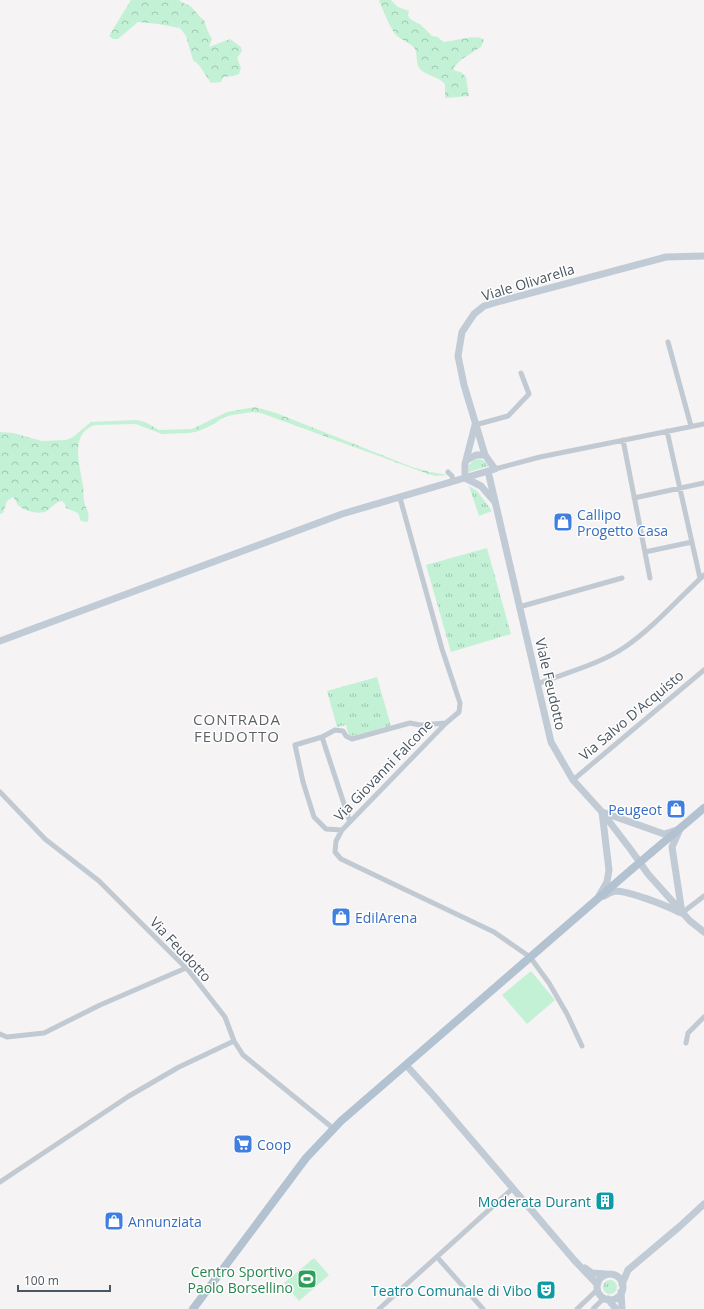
<svg xmlns="http://www.w3.org/2000/svg" width="704" height="1309" font-family="'Open Sans',sans-serif">
	<style>
		.grass { fill: url(#grass-tufts) }
		.forest { fill: url(#forest-crowns) }
		.pitch { fill: #c3f1d5 }
		.lines { fill: none; stroke-linecap: round; stroke-linejoin: round }
		.street { stroke: #c1cad2; stroke-width: 5 }
		.secondary { stroke: #c1cbd6; stroke-width: 7 }
		.primary { stroke: #b3c2d1; stroke-width: 8 }
		.primary-bridge { stroke: #b3c2d1; stroke-width: 8 }
		.labels { text-anchor: middle; dominant-baseline: central; stroke-width: 3; stroke-linejoin: round; paint-order: stroke }
		.street-label { font-size: 14px; fill: #4a5661; stroke: #fff }
		.shop-label { font-size: 14px; fill: #366cbe; stroke: #fff; text-anchor: start }
		.culture-label { font-size: 14px; fill: #0d838f; stroke: #fff; text-anchor: end }
		.leisure-label { font-size: 14px; fill: #27864d; stroke: #fff; text-anchor: end }
		.neighbourhood-label { font-size: 15px; letter-spacing: 1px; fill: #5f6368; stroke: #fff }
	</style>
	<defs>
		<pattern id="grass-tufts" width="24" height="20" patternUnits="userSpaceOnUse"><rect width="24" height="20" fill="#c3f1d5"/><path d="M3 7l-1-3M5 7V3M7 7l1-3M15 17l-1-3M17 17v-4M19 17l1-3" fill="none" stroke="#a0c6b0"/></pattern>
		<pattern id="forest-crowns" width="20" height="18" patternUnits="userSpaceOnUse"><rect width="20" height="18" fill="#c3f1d5"/><path d="M2 6a3 3 0 1 1 6 0M12 15a3 3 0 1 1 6 0" fill="none" stroke="#a0c6b0"/></pattern>
	</defs>
	<rect width="100%" height="100%" fill="#f5f3f3"/>
	<path class="grass" d="M478 459 483 460 488 466 469 472V465L474 460Z
		M469 486 477 491 492 511 479 516Z
		M487 548 511 634 451 652 426 565Z
		M377 677 391 726 352 736 348 733 346 725 337 727 327 691Z
		M603 1287a7 7 0 1 1 14 0a7 7 0 1 1-14 0Z"/>
	<path class="forest" d="M131 0H179C182 3 187 4 190 6 196 11 197 15 204 20L208 32 212 39 209 47 230 39 241 47 242 51 237 58 241 68 239 74 234 76 223 77 221 82 211 83 199 65 193 60 186 36 180 28 158 24 138 22 118 39H113L109 36Z
		M379 0H391L398 7 409 11 408 15 410 19 421 25 432 36 438 37 443 42C454 42 476 33 484 40L481 47 462 59 453 68 455 71 461 72 466 77 469 96 445 98V84C439 77 428 76 421 70 415 64 418 56 415 49 410 42 400 40 395 34 391 29 381 6 379 0Z
		M255 407 276 413 412 467 430 472 448 475 436 476 428 474 261 413 252 412 232 415 224 417 214 424 199 431 190 433 162 434 136 424 95 425C69 433 80 466 83 486 84 491 83 496 84 501 86 511 90 510 88 522L81 521 78 513 66 508 65 504 62 501C56 502 53 506 48 510 41 516 24 511 18 505 16 502 15 499 13 497L7 501 3 513 0 514V432L13 433 42 441 66 440 73 437 91 422 136 420 145 422 159 430 192 429 227 412Z"/>
	<path class="pitch" d="M531 971 555 1000 527 1024 502 995Z
		M314 1258 329 1275 299 1301 284 1283Z"/>
	<g class="lines">
		<path class="street" d="M668 342 691 426
			M475 425 508 416 529 394 521 373
			M667 431 700 578
			M623 440 650 578
			M495 469 540 457 704 424
			M448 472 452 476 453 481
			M400 498 442 649 460 703 459 712 446 723 342 830 336 841 335 852 341 859 494 932 530 957 549 983 567 1014 582 1046
			M634 498 704 483
			M645 552 692 542
			M519 607 622 578
			M537 684C565 673 600 664 625 647 654 627 678 599 704 575
			M322 737 350 822
			M573 780 704 670
			M0 792 45 839 99 881 189 971 225 1017 234 1041 243 1055 334 1129
			M342 830 326 829 314 817 303 782 295 745 322 737 335 730 343 731 346 736 352 739 410 723 420 725 446 723
			M682 913 704 896
			M0 1034 7 1037 44 1033 100 1005 186 968
			M686 1043 688 1033 704 1017
			M0 1182 129 1096 179 1067 234 1041
			M437 1257 483 1309
			M379 1309 512 1189
			M577 1309 597 1290
			M593 1309 604 1298"/>
		<path class="secondary" d="M475 425 465 464V478L481 486 494 501
			M467 460 476 455H485
			M488 471 551 742 573 780 602 812 631 850 648 874 690 921 704 932
			M0 641 342 514 495 469 485 455 464 385 458 356 462 332 474 314 484 306 501 301 666 257 704 256
			M680 829 672 847 682 913
			M599 896 607 882 609 870 602 812 664 834 677 830
			M604 896C607 894 611 892 615 891 629 891 665 905 679 912
			M406 1065 434 1096 575 1261 597 1284
			M585 1268 592 1273 606 1274
			M597 1287a13 13 0 1 1 26 0a13 13 0 1 1-26 0Z
			M622 1284 628 1270 679 1227 704 1204
			M621 1292 622 1309
			M608 1299 616 1309"/>
		<path class="primary" d="M652 852 704 808
			M193 1309 306 1158 341 1121 632 869"/>
		<path class="primary-bridge" d="M632 869 652 852"/>
	</g>
	<defs>
		<g id="shop-square" transform="scale(1)"><rect x="-9" y="-9" width="18" height="18" rx="4" fill="#3f7fe0" stroke="#fff"/><path d="M-5-2.5h2.3a2.7 3.5 0 0 1 5.4 0H5L5.5 6h-11ZM-1.5-2.5h3a1.5 2.3 0 0 0-3 0Z" fill="#fff"/></g>
		<g id="supermarket-square" transform="scale(1)"><rect x="-9" y="-9" width="18" height="18" rx="4" fill="#3f7fe0" stroke="#fff"/><path d="M-6-5.5h2.5l.6 2H6L4.5 2H-2.5L-4.4-4H-6ZM-1.5 3.2a1.3 1.3 0 1 0 .1 0ZM3 3.2a1.3 1.3 0 1 0 .1 0Z" fill="#fff"/></g>
		<g id="building-square" transform="scale(1)"><rect x="-9" y="-9" width="18" height="18" rx="4" fill="#0f9aa8" stroke="#fff"/><path d="M-4-6H4V6H1V3H-1V6H-4ZM-2.5-4.3h1.7v1.8h-1.7ZM.8-4.3h1.7v1.8H.8ZM-2.5-1h1.7V.8h-1.7ZM.8-1h1.7V.8H.8Z" fill="#fff"/></g>
		<g id="stadium-square" transform="scale(1)"><rect x="-9" y="-9" width="18" height="18" rx="4" fill="#2e9e5b" stroke="#fff"/><path d="M0-5a6.5 5 0 1 0 0 10a6.5 5 0 1 0 0-10ZM-3.5-1.8h7v3.6h-7Z" fill="#fff"/></g>
		<g id="theatre-square" transform="scale(1)"><rect x="-9" y="-9" width="18" height="18" rx="4" fill="#0f9aa8" stroke="#fff"/><path d="M-5-5.5Q0-4 5-5.5V0Q5 5 0 6Q-5 5-5 0ZM-3.3-2.5H-1v1.5H-3.3ZM1-2.5H3.3v1.5H1ZM-2.8 1Q0 5.5 2.8 1Z" fill="#fff"/></g>
	</defs>
	<g fill-rule="evenodd">
		<use href="#shop-square" x="563" y="522"/>
		<use href="#shop-square" x="676" y="809"/>
		<use href="#shop-square" x="341" y="917"/>
		<use href="#supermarket-square" x="243" y="1144"/>
		<use href="#building-square" x="605" y="1201"/>
		<use href="#shop-square" x="114" y="1221"/>
		<use href="#stadium-square" x="307" y="1279"/>
		<use href="#theatre-square" x="546" y="1290"/>
	</g>
	<g class="labels">
		<g class="street-label">
			<text transform="translate(528 282) rotate(-17)">Viale Olivarella</text>
			<text transform="translate(551 684) rotate(77)">Viale Feudotto</text>
			<text transform="translate(631 715) rotate(-40)">Via Salvo D'Acquisto</text>
			<text transform="translate(383 770) rotate(-46)">Via Giovanni Falcone</text>
			<text transform="translate(181 949) rotate(47)">Via Feudotto</text>
		</g>
		<g class="shop-label">
			<text x="577" y="514">Callipo<tspan x="577" dy="16">Progetto Casa</tspan></text>
			<text x="662" y="809" text-anchor="end">Peugeot</text>
			<text x="355" y="917">EdilArena</text>
			<text x="257" y="1144">Coop</text>
			<text x="128" y="1221">Annunziata</text>
		</g>
		<g class="culture-label">
			<text x="591" y="1201">Moderata Durant</text>
			<text x="532" y="1290">Teatro Comunale di Vibo</text>
		</g>
		<g class="leisure-label">
			<text x="293" y="1271">Centro Sportivo<tspan x="293" dy="16">Paolo Borsellino</tspan></text>
		</g>
		<g class="neighbourhood-label">
			<text x="237" y="719">CONTRADA<tspan x="237" dy="17">FEUDOTTO</tspan></text>
		</g>
	</g>
	<path d="M18 1285v6h92v-6" fill="none" stroke="#4a5661" stroke-width="2"/>
	<text x="24" y="1285" font-size="12" fill="#4a5661" stroke="#ffffff" stroke-width="3" paint-order="stroke">100 m</text>
</svg>
